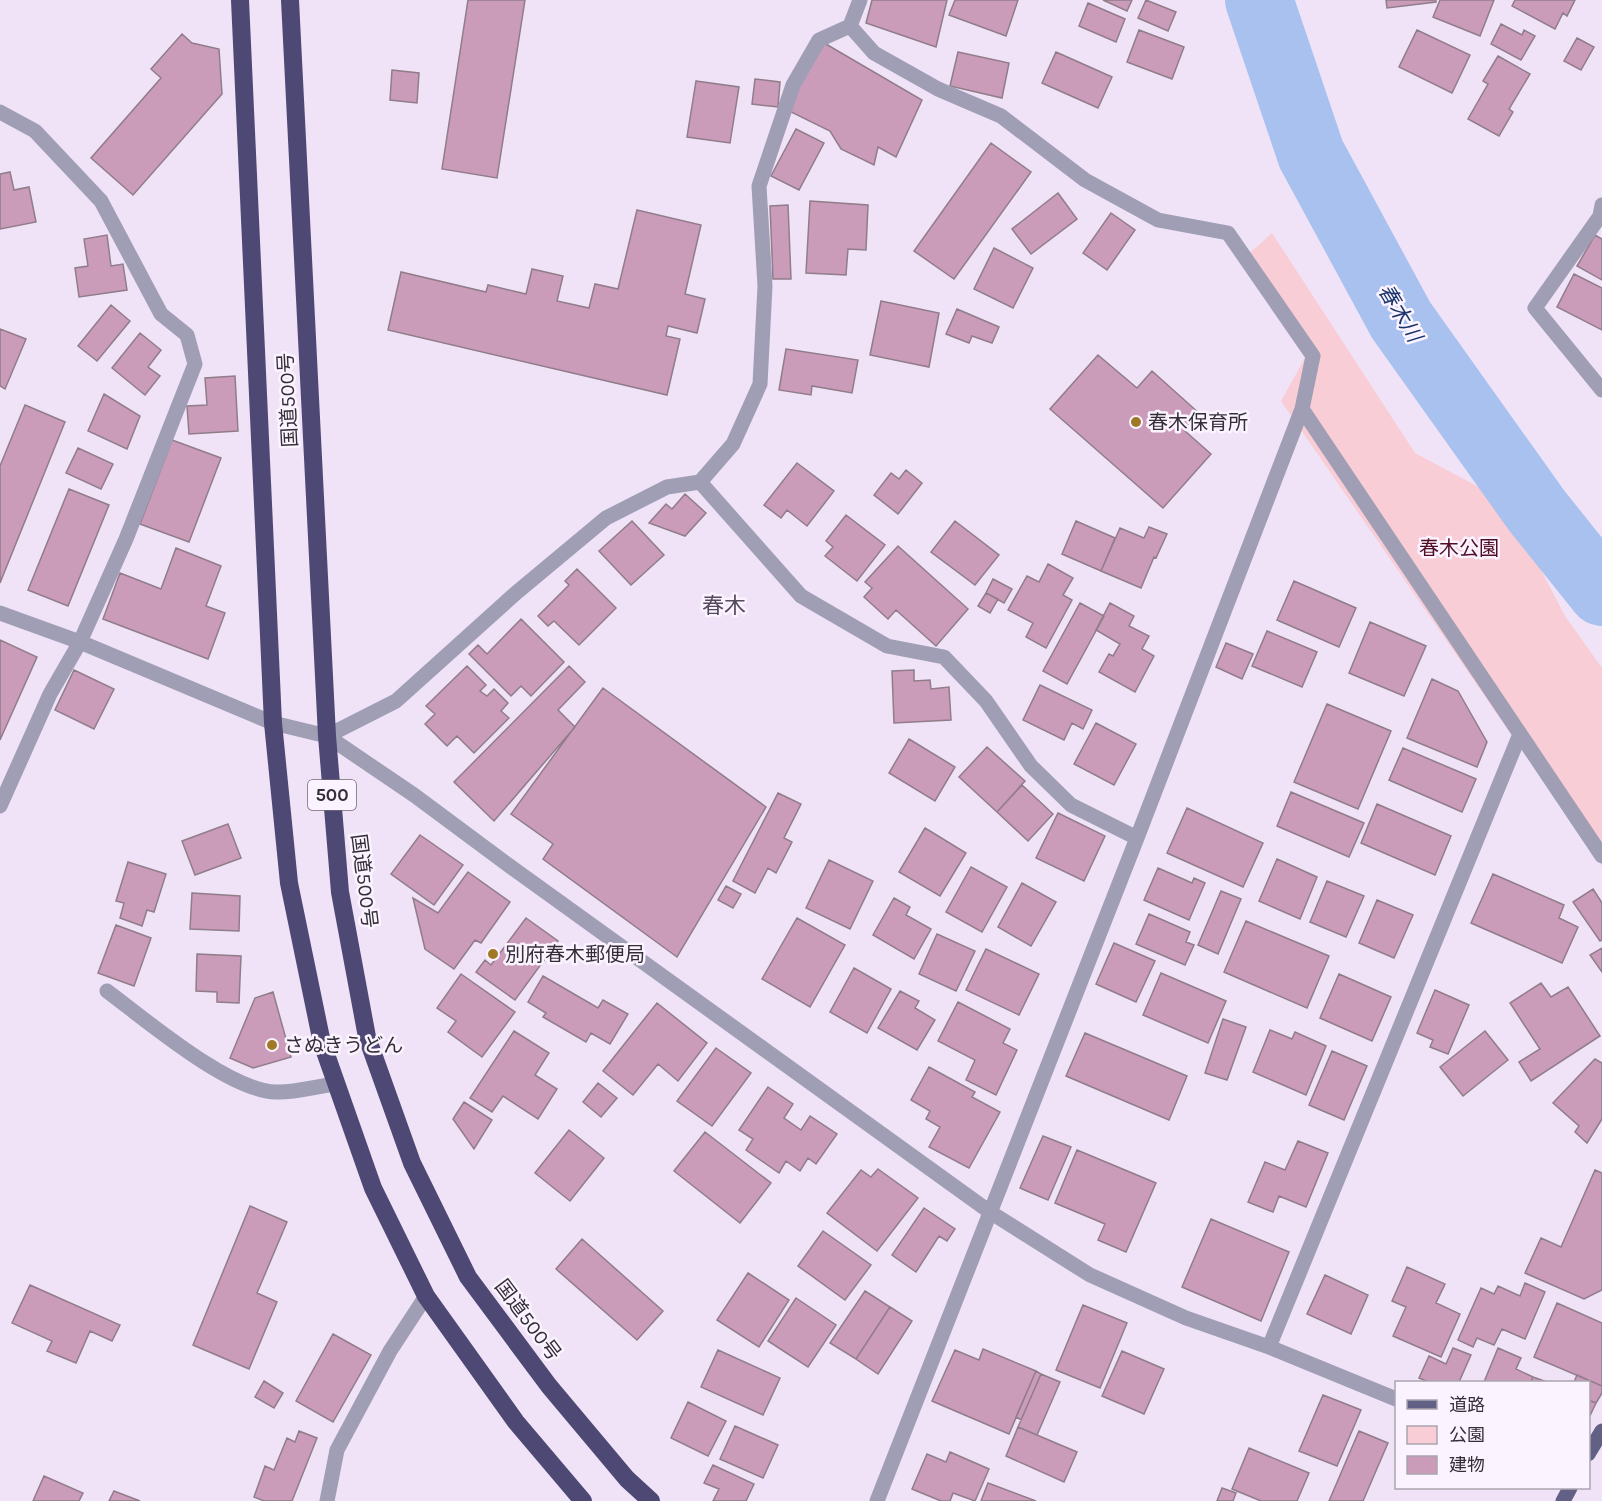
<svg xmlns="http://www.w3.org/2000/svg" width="1602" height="1501" font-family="Karla,'Noto Sans JP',sans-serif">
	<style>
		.green { fill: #f8cdd5 }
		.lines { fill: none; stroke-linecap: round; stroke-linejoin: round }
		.river { stroke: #a8c1ef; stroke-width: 68 }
		.building { fill: #cb9bba; stroke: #907d89; stroke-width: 1.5 }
		.minor { stroke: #9f9eb4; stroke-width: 15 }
		.major { stroke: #636086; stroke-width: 15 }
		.highway { stroke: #4e4974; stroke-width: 18 }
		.poi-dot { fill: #a07927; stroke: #fbf3ff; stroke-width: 2 }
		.labels { text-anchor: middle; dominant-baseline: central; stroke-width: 5; stroke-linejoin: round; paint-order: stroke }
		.shield { fill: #fbf3ff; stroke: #706a73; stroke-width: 1.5 }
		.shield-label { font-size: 18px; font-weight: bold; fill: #342f37 }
		.street-label { font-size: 20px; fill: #342f37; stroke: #fbf3ff }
		.poi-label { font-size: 20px; fill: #342f37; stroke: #fbf3ff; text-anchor: start }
		.park-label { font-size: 20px; fill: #520d25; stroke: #fbf3ff }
		.water-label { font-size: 21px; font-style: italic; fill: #1a356b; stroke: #fbf3ff }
		.quarter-label { font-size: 22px; fill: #554a5b; stroke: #fbf3ff }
	</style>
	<rect width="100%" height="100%" fill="#f0e3f7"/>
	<path class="green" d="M1272 233 1415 453 1505 501 1565 616 1602 668V866L1281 401 1306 356 1241 261Z"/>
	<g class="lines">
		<path class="river" d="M1259 0 1311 154 1401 320 1537 511 1602 592"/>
	</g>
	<path class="building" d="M468 0H525L497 178 442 169Z
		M872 0H947L936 47 866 23Z
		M955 0H1018L1006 36 949 15Z
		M1103 0H1132L1127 11Z
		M1146 0 1176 12 1168 31 1138 18Z
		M1386 0H1436V2L1387 8Z
		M1440 0H1494L1480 36 1433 17Z
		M1515 0H1575L1567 16 1563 13 1555 29 1512 6Z
		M1088 3 1125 19 1116 42 1079 26Z
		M1501 24 1522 35 1524 30 1535 36 1521 60 1491 44Z
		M1139 30 1184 47 1172 79 1127 62Z
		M1417 30 1470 55 1452 93 1399 67Z
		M182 34 192 43 219 49 222 94 133 195 91 158 161 78 151 69Z
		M1577 38 1594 47 1581 70 1564 61Z
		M819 40 922 100 896 157 878 147 874 165 841 149 830 131 785 109Z
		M958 52 1009 63 1002 98 950 86Z
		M1056 52 1112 77 1098 108 1042 83Z
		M1498 56 1530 74 1509 109 1513 112 1499 136 1468 119 1488 84 1483 81Z
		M392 70 419 73 417 103 390 100Z
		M755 79 780 82 778 107 752 104Z
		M696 81 739 87 730 143 687 137Z
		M796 129 824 143 799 190 771 176Z
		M991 143 1031 172 954 279 914 251Z
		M10 172 14 190 29 187 36 222 0 229V174Z
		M1058 193 1077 219 1031 254 1012 229Z
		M810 201 868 205 866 250 848 249 846 275 806 273Z
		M788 205 791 279H773L770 206Z
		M637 210 701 225 685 294 705 299 697 333 668 326 666 336 680 339 667 395 388 330 401 272 486 292 488 285 526 294 532 269 563 276 557 301 589 308 595 284 618 289Z
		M1111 213 1135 230 1107 270 1083 253Z
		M107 235 111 266 123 264 127 290 79 297 75 268 88 266 84 239Z
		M1595 235 1602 239V280L1577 266Z
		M994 248 1033 268 1013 308 974 289Z
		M1574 274 1602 288V330L1557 307Z
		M881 301 939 313 929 367 870 355Z
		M111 305 130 321 97 361 78 346Z
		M957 309 999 327 992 343 972 336 969 343 946 334Z
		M0 329 26 339 5 389 0 386Z
		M140 333 161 350 148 367 160 376 145 395 112 368Z
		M786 349 858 360 852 393 812 386 811 395 779 390Z
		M1098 355 1137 388 1152 371 1200 414 1185 431 1211 454 1163 508 1050 409Z
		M235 376 238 431 189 434 187 406 207 405 205 378Z
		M104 394 140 416 127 449 88 431Z
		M25 405 65 422 0 583V466Z
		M172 440 221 458 189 542 140 524Z
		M78 448 113 464 101 489 66 473Z
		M797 463 834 491 807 526 787 510 781 518 764 505Z
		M906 470 922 483 898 514 874 495 891 473 899 479Z
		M69 489 109 505 68 606 28 590Z
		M685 494 706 513 685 536 649 523 666 504 672 509Z
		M846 515 885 545 857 581 825 556 833 547 826 541Z
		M632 521 664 555 631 585 599 551Z
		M955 521 999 555 975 585 931 552Z
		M1076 521 1115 538 1101 571 1062 554Z
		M1149 527 1167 534 1156 558 1154 557 1141 588 1101 571 1120 528 1144 538Z
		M898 546 968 609 936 646 896 610 888 619 864 597 872 588 865 582Z
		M176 548 221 566 206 606 225 613 208 659 103 619 120 573 161 589Z
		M1048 564 1073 578 1063 595 1072 600 1046 648 1026 637 1033 623 1008 610 1027 576 1039 582Z
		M577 569 616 608 579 645 554 621 548 626 538 616 569 585 565 581Z
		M993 579 1012 589 1004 603 986 593Z
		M1294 581 1356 608 1339 647 1277 620Z
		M986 593 998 599 990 613 978 606Z
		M1080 603 1104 616 1067 684 1043 671Z
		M1110 603 1134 616 1129 626 1149 636 1142 649 1154 656 1135 692 1099 672 1109 654 1113 656 1120 644 1096 630Z
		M521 619 564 662 531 696 521 686 511 696 469 654 478 645 487 654Z
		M1370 622 1426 646 1404 696 1349 673Z
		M1267 631 1317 652 1302 687 1252 666Z
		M0 640 37 657 0 740Z
		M1226 643 1253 654 1242 679 1216 667Z
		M467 666 486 685 480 691 487 696 494 689 508 703 501 711 509 718 474 753 457 736 447 746 425 724 435 714 426 706Z
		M569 666 585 682 558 710 575 727 494 821 454 782Z
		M74 670 114 689 94 729 55 710Z
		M914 670V681L930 680 931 689 949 687 951 720 894 723 892 671Z
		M1432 679 1458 691 1487 742 1477 767 1407 738Z
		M1040 685 1092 710 1083 729 1072 723 1064 740 1023 720Z
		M603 688 766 807 677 957 543 859 553 844 511 814Z
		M1327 704 1391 731 1358 809 1294 782Z
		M1096 723 1136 744 1114 785 1074 764Z
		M909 739 955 767 935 801 889 773Z
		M987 747 1025 781 997 812 959 777Z
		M1403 748 1476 779 1462 812 1389 780Z
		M1022 785 1053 814 1028 841 997 812Z
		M1291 792 1364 823 1349 857 1277 826Z
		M778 793 801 804 784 838 792 842 776 873 768 868 755 893 733 881Z
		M1377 804 1451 836 1435 875 1361 843Z
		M1187 808 1263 843 1243 887 1167 853Z
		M1058 813 1105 836 1084 881 1036 858Z
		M228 824 241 858 195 875 182 841Z
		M925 828 966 853 940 896 899 872Z
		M420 835 463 865 434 905 391 874Z
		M1277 859 1317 877 1300 919 1259 901Z
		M829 860 873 881 850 929 806 908Z
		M128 862 166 874 154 912 147 910 142 926 120 918 124 903 116 901Z
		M971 867 1007 887 982 932 946 912Z
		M1158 868 1192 883 1194 878 1205 883 1189 920 1144 900Z
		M468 872 510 902 481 943 475 940 454 969 425 949 413 898 438 913Z
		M1493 874 1564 905 1559 918 1578 927 1562 963 1471 923Z
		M1327 881 1364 896 1346 937 1310 922Z
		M1022 883 1056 902 1031 946 998 927Z
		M726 886 741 894 733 908 718 900Z
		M1593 889 1602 903V940L1600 941 1573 902Z
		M1221 891 1241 899 1218 954 1198 945Z
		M192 893 240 896 239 931 190 929Z
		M894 898 910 907 906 915 931 929 914 959 873 935Z
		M1377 900 1413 915 1394 958 1359 943Z
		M1149 914 1190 932 1186 942 1194 945 1185 965 1136 944Z
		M526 918 558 941 515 1000 476 972 485 960 491 965Z
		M797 918 845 945 810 1007 762 979Z
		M1246 921 1329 956 1307 1008 1224 972Z
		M116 925 151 938 134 986 98 973Z
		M937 934 975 951 956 991 919 974Z
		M1114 943 1155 961 1136 1002 1096 984Z
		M1602 948V972L1590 955Z
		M986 949 1039 974 1019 1015 966 990Z
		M197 954 241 956 239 1003 217 1002V992L196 991Z
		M854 968 891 989 867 1033 830 1012Z
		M1161 973 1226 1001 1208 1043 1143 1015Z
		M461 974 515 1012 482 1057 448 1032 456 1021 437 1008Z
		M1339 974 1391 997 1372 1041 1320 1018Z
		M543 976 598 1008 603 1000 628 1014 610 1044 591 1033 586 1042 543 1017 546 1013 528 1002Z
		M1541 983 1551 997 1568 987 1600 1036 1531 1081 1519 1062 1540 1049 1510 1003Z
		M1435 990 1469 1005 1448 1054 1430 1047 1433 1040 1417 1033Z
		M900 991 919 1001 915 1008 935 1020 917 1050 878 1028Z
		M273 992 291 1057 253 1068 230 1058 255 998Z
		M958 1002 1010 1029 1003 1043 1017 1050 996 1095 966 1080 975 1060 938 1041Z
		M657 1003 707 1043 678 1081 658 1064 633 1095 603 1071Z
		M1223 1019 1246 1027 1227 1080 1205 1073Z
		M1270 1030 1292 1039 1295 1032 1326 1046 1306 1095 1253 1072Z
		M514 1031 549 1053 535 1075 557 1089 538 1119 503 1096 492 1112 470 1098Z
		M1485 1031 1508 1060 1463 1096 1440 1067Z
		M1085 1033 1187 1076 1169 1120 1066 1076Z
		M716 1048 751 1073 712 1126 677 1101Z
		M1332 1051 1367 1066 1344 1120 1309 1105Z
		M1595 1059 1602 1063V1119L1587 1143 1575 1132 1579 1126 1553 1103Z
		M929 1067 975 1092 972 1097 1000 1112 969 1168 929 1147 940 1127 926 1119 930 1111 911 1100Z
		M598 1083 617 1098 601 1117 583 1102Z
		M768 1087 793 1104 784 1118 801 1130 810 1116 837 1134 816 1164 808 1158 800 1171 786 1161 779 1173 746 1150 753 1139 739 1130Z
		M464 1102 492 1120 474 1149 453 1119Z
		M569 1130 604 1158 570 1201 535 1173Z
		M705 1132 771 1183 740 1223 674 1171Z
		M1043 1136 1071 1147 1048 1200 1020 1188Z
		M1298 1141 1328 1153 1306 1207 1279 1196 1273 1212 1248 1202 1265 1162 1285 1170Z
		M1077 1150 1156 1183 1126 1252 1098 1240 1105 1224 1055 1203Z
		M878 1169 918 1198 877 1251 827 1213 861 1170 871 1177Z
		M1595 1170 1602 1173V1290L1584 1299 1525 1273 1541 1238 1561 1247Z
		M250 1206 287 1222 257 1293 277 1302 249 1369 193 1345Z
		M924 1208 955 1229 947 1241 939 1236 916 1272 892 1255Z
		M1211 1219 1289 1252 1261 1321 1182 1287Z
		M823 1231 871 1265 845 1300 798 1266Z
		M582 1239 663 1311 637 1340 556 1269Z
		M1407 1267 1445 1284 1436 1303 1460 1314 1441 1357 1393 1336 1406 1307 1392 1301Z
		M748 1273 789 1300 759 1347 717 1320Z
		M1325 1275 1368 1295 1351 1334 1307 1314Z
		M1525 1283 1545 1292 1525 1339 1502 1329 1494 1345 1477 1338 1473 1347 1458 1340 1481 1288 1494 1294 1498 1286 1520 1296Z
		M30 1285 120 1325 112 1341 90 1331 76 1363 47 1351 52 1341 12 1323Z
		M865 1291 890 1307 856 1359 830 1343Z
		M796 1298 836 1325 808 1367 768 1341Z
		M1557 1303 1602 1323V1386L1534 1357Z
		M1083 1305 1127 1323 1100 1388 1056 1370Z
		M890 1307 912 1321 878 1374 856 1359Z
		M333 1334 371 1355 333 1422 296 1401Z
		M1453 1348 1471 1355 1459 1382H1429L1419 1378 1429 1356 1446 1364Z
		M1498 1348 1521 1358 1516 1369 1533 1377 1531 1382H1484Z
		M983 1349 1036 1371 1009 1434 932 1401 955 1350 979 1360Z
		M718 1350 780 1378 763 1415 701 1387Z
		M1122 1351 1164 1369 1144 1414 1102 1396Z
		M1036 1371 1041 1374 1021 1420 1016 1417Z
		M1041 1374 1060 1382 1037 1435 1018 1427Z
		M1577 1375 1602 1386V1393L1596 1403 1588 1400V1382H1574Z
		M1533 1377 1547 1382H1531Z
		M264 1381 283 1393 274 1408 255 1397Z
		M1323 1395 1361 1410 1337 1466 1299 1451Z
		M1588 1400 1596 1403 1588 1420Z
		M688 1402 726 1421 708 1456 671 1438Z
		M735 1426 778 1445 763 1478 720 1459Z
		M1018 1427 1077 1452 1064 1482 1006 1456Z
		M299 1431 317 1438 292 1501H264L254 1497 265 1466 274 1470 287 1438 295 1442Z
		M1359 1431 1388 1443 1363 1501H1329Z
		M1249 1448 1309 1473 1297 1501H1261L1232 1489Z
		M950 1452 989 1469 975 1501 953 1493 950 1501H941L912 1489 927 1454 946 1462Z
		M713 1465 754 1484 746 1501H713L719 1489 704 1483Z
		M44 1476 83 1493 79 1501H33Z
		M988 1483 1036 1501H981Z
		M1222 1488 1236 1493 1233 1501H1217Z
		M114 1491 140 1501H109Z"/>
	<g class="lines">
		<path class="minor" d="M860 0 850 26 874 53 938 89 1001 116 1085 180 1158 220 1228 233 1313 356 1302 409 1602 856
			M0 112 35 131 101 201 161 314 187 335 195 364 126 539 80 642 50 694 0 806
			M1602 205 1600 216 1535 308 1602 390
			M700 482 801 596 887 646 944 657 986 701 1031 766 1071 805 1137 838
			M0 613 80 642 273 723 327 736 414 795 511 867 990 1212 1090 1275 1186 1318 1269 1347 1396 1399
			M327 736 396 701 516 593 606 518 667 487 700 482 733 444 760 384 765 286 759 186 793 85 819 40 850 26
			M107 991C146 1020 229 1091 276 1092 295 1093 317 1086 336 1084
			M1269 1347 1520 734
			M327 1501 337 1450 390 1351 426 1296
			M877 1501 1137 838 1302 409"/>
		<path class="major" d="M1588 1454 1602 1431
			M1563 1501 1570 1488"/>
		<path class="highway" d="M240 0 273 723 289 883 322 1043 373 1188 426 1296 516 1422 583 1501
			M290 0 327 736 340 892 367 1037 412 1163 468 1277 549 1386 627 1479 651 1501"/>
	</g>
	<g class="poi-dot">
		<circle cx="1136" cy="422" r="6"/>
		<circle cx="493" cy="954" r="6"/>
		<circle cx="272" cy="1045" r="6"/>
	</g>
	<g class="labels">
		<rect class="shield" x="308" y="780" width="48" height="30" rx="4.5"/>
		<g class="shield-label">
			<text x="332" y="795">500</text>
		</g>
		<g class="street-label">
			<text transform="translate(288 400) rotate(-93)">国道500号</text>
			<text transform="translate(364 881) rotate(83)">国道500号</text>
			<text transform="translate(528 1320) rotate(53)">国道500号</text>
		</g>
		<g class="poi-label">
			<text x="1148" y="422">春木保育所</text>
			<text x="505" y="954">別府春木郵便局</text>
			<text x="284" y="1045">さぬきうどん</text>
		</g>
		<g class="park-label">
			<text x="1459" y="548">春木公園</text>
		</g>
		<g class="water-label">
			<text transform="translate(1400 313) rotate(59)">春木川</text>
		</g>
		<g class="quarter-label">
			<text x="724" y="606">春木</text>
		</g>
	</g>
	<rect x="1395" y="1381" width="195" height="108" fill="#fbf3ff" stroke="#aba5af" stroke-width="1.5"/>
	<rect x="1407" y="1400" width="30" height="9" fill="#636086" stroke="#aba5af" stroke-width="1.5"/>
	<text x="1449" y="1411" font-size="18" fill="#342f37">道路</text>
	<rect x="1407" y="1426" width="30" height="18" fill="#f8cdd5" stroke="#aba5af" stroke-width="1.5"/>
	<text x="1449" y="1441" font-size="18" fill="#342f37">公園</text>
	<rect x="1407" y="1456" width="30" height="18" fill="#cb9bba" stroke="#aba5af" stroke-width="1.5"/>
	<text x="1449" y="1471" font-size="18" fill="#342f37">建物</text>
</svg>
